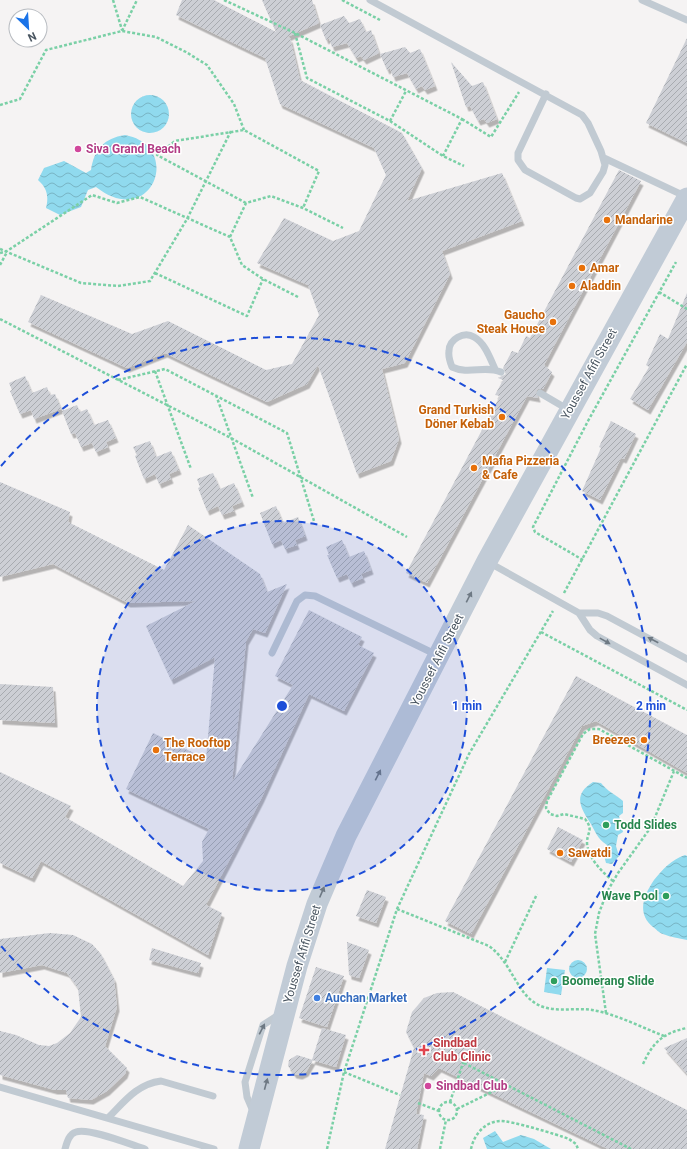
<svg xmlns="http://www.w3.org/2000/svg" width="687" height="1149" font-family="Roboto,sans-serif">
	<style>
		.water { fill: url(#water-waves) }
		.building { fill: url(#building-hatch); filter: url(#shadow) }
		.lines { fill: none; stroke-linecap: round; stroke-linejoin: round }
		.path { stroke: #7ad0a6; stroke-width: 2.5; stroke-dasharray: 3 2; stroke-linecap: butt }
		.lane { stroke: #c1cad2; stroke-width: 7 }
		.secondary { stroke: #c1cbd6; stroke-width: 21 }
		.oneway { fill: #6e7984 }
		.oneway2 { fill: #6e7983 }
		.ring { fill: none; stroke: #1d4ed8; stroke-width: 2; stroke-dasharray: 7 5 }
		.hotel-dot { fill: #d1479c; stroke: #fff; stroke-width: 1.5 }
		.food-dot { fill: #e8710a; stroke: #fff; stroke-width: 1.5 }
		.leisure-dot { fill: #2e9e5b; stroke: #fff; stroke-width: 1.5 }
		.shop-dot { fill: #3f7fe0; stroke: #fff; stroke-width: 1.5 }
		.health-dot { fill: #e0444e; stroke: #fff; stroke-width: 1.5 }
		.labels { text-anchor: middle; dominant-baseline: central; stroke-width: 3; stroke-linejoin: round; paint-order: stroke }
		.hotel-label { font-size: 12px; font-weight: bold; fill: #b23c85; stroke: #fff; text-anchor: start }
		.food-label { font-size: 12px; font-weight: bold; fill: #c56008; stroke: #fff; text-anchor: start }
		.street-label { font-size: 12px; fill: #4a5661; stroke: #fff }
		.leisure-label { font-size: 12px; font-weight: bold; fill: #27864d; stroke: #fff; text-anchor: start }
		.shop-label { font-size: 12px; font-weight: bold; fill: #366cbe; stroke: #fff; text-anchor: start }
		.health-label { font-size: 12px; font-weight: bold; fill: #be3a42; stroke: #fff; text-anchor: start }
		.centre { fill: #1d4ed8; stroke: #fff; stroke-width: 2 }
		.ring-label { font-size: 12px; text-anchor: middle; font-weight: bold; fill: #1d4ed8; stroke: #fff; stroke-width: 3; stroke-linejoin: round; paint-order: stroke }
	</style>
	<defs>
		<pattern id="water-waves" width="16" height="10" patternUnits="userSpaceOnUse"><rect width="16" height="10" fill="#90daee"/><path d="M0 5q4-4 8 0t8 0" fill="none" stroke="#78b4c4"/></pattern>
		<pattern id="building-hatch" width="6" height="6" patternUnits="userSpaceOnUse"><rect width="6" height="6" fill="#cdcfd5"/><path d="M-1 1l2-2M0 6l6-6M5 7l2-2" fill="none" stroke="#a8abb0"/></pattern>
		<filter id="shadow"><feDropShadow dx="2.5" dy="4.5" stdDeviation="0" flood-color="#0004"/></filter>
	</defs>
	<rect width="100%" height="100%" fill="#f5f3f3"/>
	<path class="water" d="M131 114a19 19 0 1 1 38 0a19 19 0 1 1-38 0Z
		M125 135C184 146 152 231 96 187L88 190 81 207 60 215 46 208C49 196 47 188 38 180L44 168 64 161 86 173 91 170C94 150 104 138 125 135Z
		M593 782 601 783C607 791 616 795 623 801V813L619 816 623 832 618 835 616 846 619 856 612 864 606 863 603 852 607 845C597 839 595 830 589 821 579 805 574 794 593 782Z
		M685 855 687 856V940C679 938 670 937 663 934 659 933 656 929 653 927 636 913 644 895 654 880 663 869 671 860 685 855Z
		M569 969a9 9 0 1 1 18 0a9 9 0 1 1-18 0Z
		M547 968 565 970 561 995 544 992Z
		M495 1131 503 1142 521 1135 534 1139 551 1149H487L483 1138Z"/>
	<path class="building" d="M182 0H214L276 32 262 0H312L319 23 287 37 290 38 300 80 402 133 422 168 407 201 502 173 522 221 442 251 450 274 405 363 382 369 399 439 391 461 357 474 318 365 307 384 267 402 165 353 127 368 28 322 41 295 132 334 168 321 266 370 292 364 319 315 308 285 257 263 284 218 333 241 359 231 386 175 374 148 280 104 265 58 176 15Z
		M344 16 349 23 360 19 366 32 371 30 379 53 364 60 361 56 356 58 347 43 332 47 329 38 326 40 320 25Z
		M687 38V143L646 123Z
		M405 47 410 53 420 49 435 86 425 90 422 86 416 89 407 73 393 77 390 68 387 70 380 54Z
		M451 62 472 86 483 82 497 119 487 123 484 119 478 121 470 106 466 107Z
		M619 170 641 181 544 365 552 372 543 389H538L536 391 538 398 527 396 427 583 406 573 500 396 495 395 503 380 498 378 506 374 503 368 512 351 518 353 526 336 530 338Z
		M687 293V342L648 410 630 399 649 367 646 365 660 334 668 339Z
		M25 376 32 393 47 387 50 395 55 394 61 409 34 419 31 410 20 414 10 391 12 390 9 383Z
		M77 405 80 412 87 409 94 425 108 420 116 438 106 442 108 447 96 452 92 443 81 447 75 433 71 434 62 411Z
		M611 421 636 434 624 459 621 458 600 500 582 491 601 448 599 447Z
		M150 441 156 457 171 451 179 470 169 474 171 479 159 484 155 474 144 479 135 456 137 455 133 447Z
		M213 473 220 489 234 483 242 502 232 506 234 511 222 515 218 506 207 511 198 488 200 487 197 479Z
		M0 482 70 512 68 522 164 570 188 525 260 574 267 592 287 584 265 633 253 629 246 641 232 782 293 685 275 676 309 610 362 637 358 645 374 653 344 711 309 694 261 799 206 905 222 913 208 955 41 861 32 878 0 863V772L71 806 65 817 183 886 203 861 202 842 209 829 126 789 153 733 206 759 215 657 171 680 146 626 196 601 128 603 53 564 0 577Z
		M276 506 283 523 298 517 305 536 295 540 297 545 285 549 281 540 272 544 260 513Z
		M342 540 349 557 364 551 371 570 361 574 363 578 351 583 347 574 337 578 327 555H329L326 547Z
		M576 676 687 735V773L596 721 582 726 471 934 445 921Z
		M0 684 53 687 55 723 0 720Z
		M558 827 583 840 571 862 547 849Z
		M367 890 386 897 376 923 356 916Z
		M50 933 73 935 92 944 101 954 114 979 117 1007 105 1046 127 1068 125 1074 107 1091 91 1100 68 1098 66 1090H55L0 1075V1031L16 1035 39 1045 49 1046 57 1043 70 1033 81 1017 78 988 67 973 42 965 0 973V939Z
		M347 942 369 950 359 978 349 975Z
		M152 948 201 963 198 973 149 960Z
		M316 967 344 976 327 1027 299 1018Z
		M453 992 687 1110V1149H608L439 1068 431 1076 424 1073 416 1114 424 1115 417 1149H385L414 1048 406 1032 412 1012 424 998 437 993Z
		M322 1028 346 1035 336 1067 312 1060Z
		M687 1038V1074L664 1048Z
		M297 1055 313 1060 306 1072 300 1075 294 1074 288 1066 289 1060Z"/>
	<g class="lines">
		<path class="path" d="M113 0 122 30
			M224 0 295 33 462 119 443 156
			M342 0 380 20
			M122 31 137 0
			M295 33 307 78 390 121 443 156 464 166
			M0 105 20 99 46 50 122 31 156 37 186 52 207 65 234 104 244 130
			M462 119 491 137 519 92
			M390 121 406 91
			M246 203 157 155 175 141 244 130 319 171 303 208
			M0 249 81 283 118 286 150 281 187 219 231 131
			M0 253 7 251 92 195 117 203 140 197 230 237
			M0 265 7 252
			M155 273 247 316 263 279
			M659 292 687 309
			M298 297 263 279 242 265 230 237 246 203 271 196 303 208 343 228
			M0 319 231 438 407 537
			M155 371 191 469
			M118 380 165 369 287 433 314 521
			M216 395 253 498
			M583 560 535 532 533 527 588 421 676 262
			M564 593 687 364
			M541 632 687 710
			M613 881C602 872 588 858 587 843 587 832 594 830 585 819L564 814 557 816 550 814 546 808 547 801 583 734 590 729H599L687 778
			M397 909 489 946C511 962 516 991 535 1003 552 1014 573 1007 592 1010 616 1014 641 1027 664 1036
			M505 962 537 894
			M606 1013 595 934 599 913 607 892 618 873 651 827 674 771
			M464 1063 631 1149
			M643 1064C653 1042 663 1033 687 1028
			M344 1072 400 1095
			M439 1111a9 9 0 1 1 18 0a9 9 0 1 1-18 0Z
			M450 1102 465 1057
			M418 1103 439 1111
			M457 1109 506 1085
			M327 1149 344 1072 397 909 469 754 553 611
			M440 1149 446 1120
			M471 1149C474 1135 484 1122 500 1121 509 1120 559 1135 569 1139L576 1144 578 1149"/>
		<path class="lane" d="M370 0 582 115 588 123 601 151 605 165 603 172 590 193 580 199 576 198 525 170 518 160V153L546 94
			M642 0 687 20
			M604 158 687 197
			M495 369C490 358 485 343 474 337 464 331 449 339 449 351 448 357 450 362 452 367 469 375 485 365 501 372
			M540 393 569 410
			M488 562 579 613H598L607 616 687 659
			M579 613 590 630 597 636 687 685
			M272 653 297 601 305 595 315 596 437 655
			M0 1087 214 1149
			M253 1111 247 1097 245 1082 263 1025 280 1014
			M108 1118C124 1102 137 1084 161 1081L213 1096
			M65 1149C67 1142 69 1134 76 1132 88 1127 132 1145 145 1149"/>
		<path class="secondary" d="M249 1149 297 966 317 904 346 836 487 561 687 198"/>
	</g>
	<defs><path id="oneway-solid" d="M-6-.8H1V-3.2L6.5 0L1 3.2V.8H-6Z"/></defs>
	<g class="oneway">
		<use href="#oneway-solid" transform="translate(469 597) rotate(-63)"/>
		<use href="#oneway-solid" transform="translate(378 775) rotate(-63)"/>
		<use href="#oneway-solid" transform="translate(322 892) rotate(-67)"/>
		<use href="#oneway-solid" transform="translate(266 1084) rotate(-75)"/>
	</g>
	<g class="oneway2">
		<use href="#oneway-solid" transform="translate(653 640) rotate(-152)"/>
		<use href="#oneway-solid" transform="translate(605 641) rotate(29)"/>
		<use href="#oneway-solid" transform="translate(262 1029) rotate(-63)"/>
	</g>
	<circle cx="282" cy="706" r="185" fill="#1d4ed8" fill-opacity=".12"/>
	<g class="ring">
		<circle cx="282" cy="706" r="185"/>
		<path d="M1 466A369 369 0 1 1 1 946"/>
	</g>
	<g class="hotel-dot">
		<circle cx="78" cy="149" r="4"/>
		<circle cx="428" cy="1086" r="4"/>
	</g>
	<g class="food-dot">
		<circle cx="607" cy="220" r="4"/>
		<circle cx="582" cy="268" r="4"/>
		<circle cx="572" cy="286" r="4"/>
		<circle cx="553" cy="322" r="4"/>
		<circle cx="502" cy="417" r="4"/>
		<circle cx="474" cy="468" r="4"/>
		<circle cx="644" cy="740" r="4"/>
		<circle cx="156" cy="750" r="4"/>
		<circle cx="560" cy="853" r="4"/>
	</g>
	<g class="leisure-dot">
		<circle cx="606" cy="825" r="4"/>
		<circle cx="666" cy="896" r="4"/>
		<circle cx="554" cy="981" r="4"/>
	</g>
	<circle class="shop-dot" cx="317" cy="998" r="4"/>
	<path class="health-dot" d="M422 1044h4v4h4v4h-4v4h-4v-4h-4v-4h4z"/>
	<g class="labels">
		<g class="hotel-label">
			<text x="86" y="149">Siva Grand Beach</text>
			<text x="436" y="1086">Sindbad Club</text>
		</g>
		<g class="food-label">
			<text x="615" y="220">Mandarine</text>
			<text x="590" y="268">Amar</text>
			<text x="580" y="286">Aladdin</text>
			<text x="545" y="315" text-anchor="end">Gaucho<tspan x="545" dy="14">Steak House</tspan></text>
			<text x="494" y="410" text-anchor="end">Grand Turkish<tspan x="494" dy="14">Döner Kebab</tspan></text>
			<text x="482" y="461">Mafia Pizzeria<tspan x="482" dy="14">&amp; Cafe</tspan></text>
			<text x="636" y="740" text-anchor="end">Breezes</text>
			<text x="164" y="743">The Rooftop<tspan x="164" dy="14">Terrace</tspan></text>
			<text x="568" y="853">Sawatdi</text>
		</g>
		<g class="street-label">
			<text transform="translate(589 374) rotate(-61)">Youssef Afifi Street</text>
			<text transform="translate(437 660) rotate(-63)">Youssef Afifi Street</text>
			<text transform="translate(302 954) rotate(-73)">Youssef Afifi Street</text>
		</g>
		<g class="leisure-label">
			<text x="614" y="825">Todd Slides</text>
			<text x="658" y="896" text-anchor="end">Wave Pool</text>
			<text x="562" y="981">Boomerang Slide</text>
		</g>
		<g class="shop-label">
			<text x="325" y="998">Auchan Market</text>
		</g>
		<g class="health-label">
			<text x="433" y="1043">Sindbad<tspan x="433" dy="14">Club Clinic</tspan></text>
		</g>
	</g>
	<circle cx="282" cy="706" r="6" class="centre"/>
	<g class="ring-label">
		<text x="467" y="710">1 min</text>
		<text x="651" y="710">2 min</text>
	</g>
	<g transform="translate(28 28) rotate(155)"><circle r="19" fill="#ffffff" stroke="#b7bbc0"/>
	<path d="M0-3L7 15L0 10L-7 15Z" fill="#1a73e8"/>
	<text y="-6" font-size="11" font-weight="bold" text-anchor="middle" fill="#4a5661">N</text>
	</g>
</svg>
